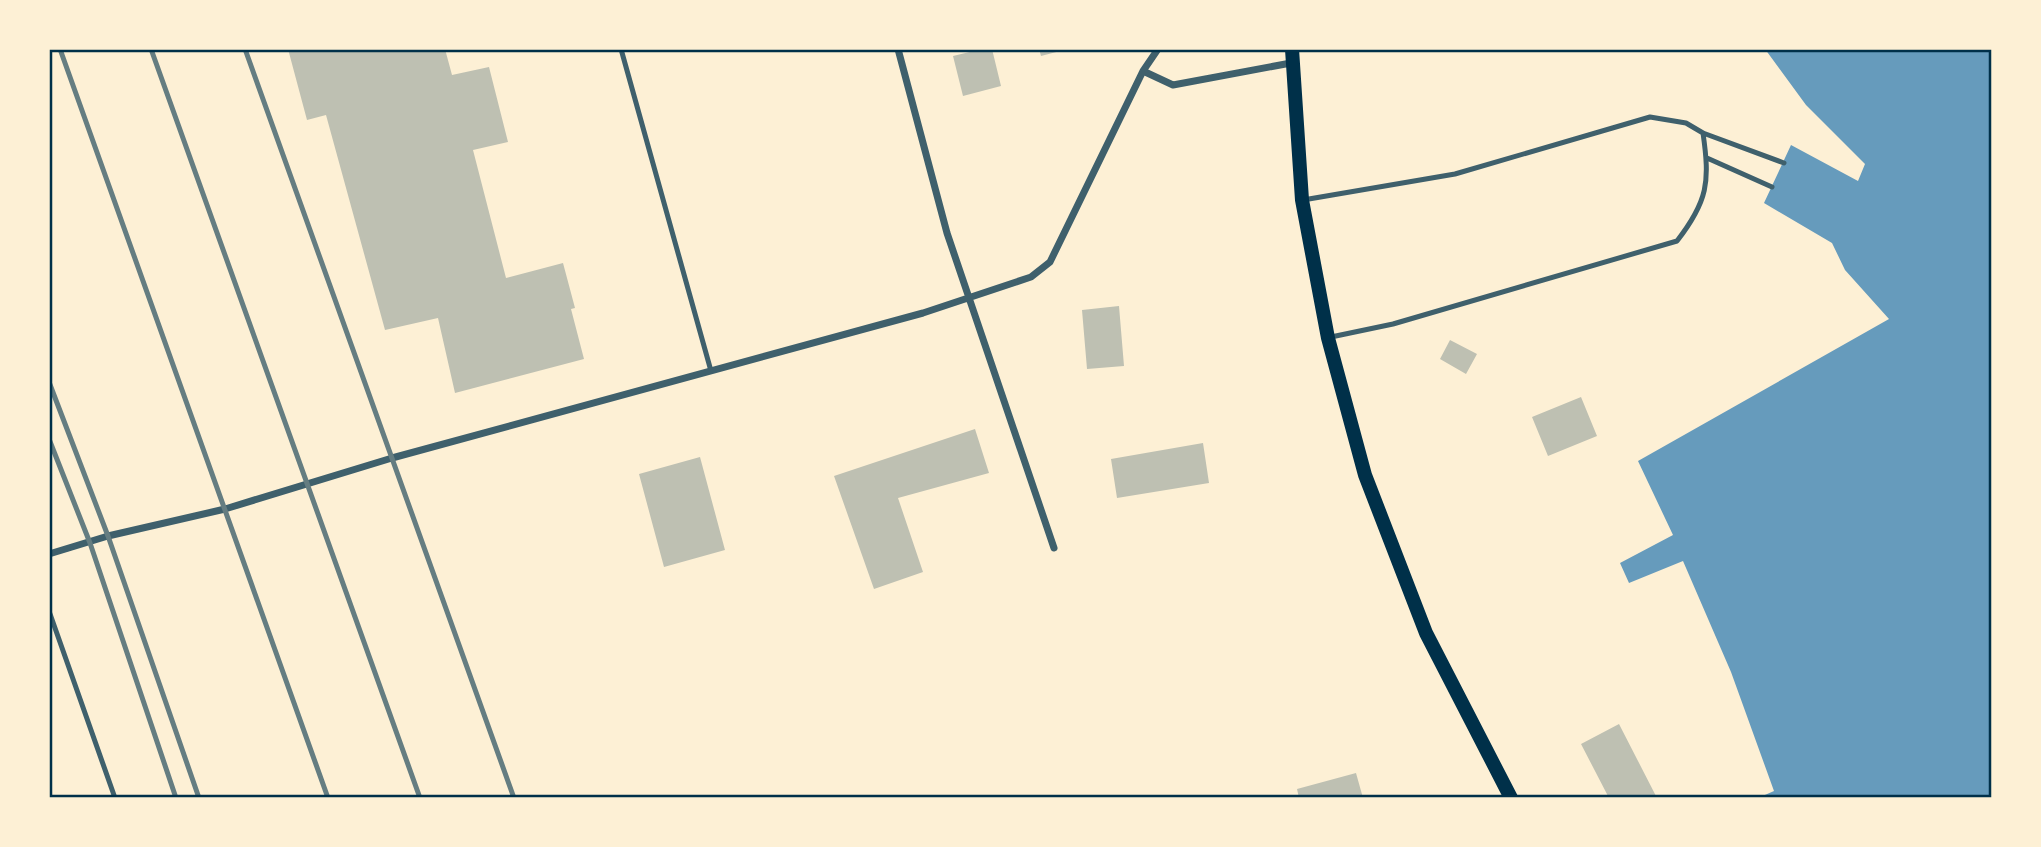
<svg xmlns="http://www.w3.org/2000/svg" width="2041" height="847" font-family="Overpass,sans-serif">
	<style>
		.water { fill: #669bbc }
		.building { fill: #bec0b2 }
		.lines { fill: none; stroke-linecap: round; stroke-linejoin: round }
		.service { stroke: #3f606c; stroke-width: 5 }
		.minor { stroke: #3f606c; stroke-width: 7 }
		.secondary { stroke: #003049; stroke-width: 14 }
		.rail { stroke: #657d81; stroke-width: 5 }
		.neatline { fill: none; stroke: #003049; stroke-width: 2.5 }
	</style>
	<rect width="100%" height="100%" fill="#fdf0d5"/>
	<path class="water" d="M1765 49H1992V798H1758L1774 791 1731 672 1683 561 1629 583 1620 563 1673 535 1638 461 1889 319 1845 270 1832 243 1764 203 1791 145 1858 181 1865 164 1806 105Z"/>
	<path class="building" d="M288 49H445L452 75 489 67 508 142 473 150 506 278 563 263 575 308 571 309 584 359 455 393 438 318 385 330 326 115 307 120Z
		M982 49H992L1001 86 963 96 953 56Z
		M1039 49H1064V50L1041 56Z
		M1119 306 1124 366 1087 369 1082 310Z
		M1450 340 1477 354 1466 374 1440 359Z
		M1581 397 1597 436 1548 456 1532 417Z
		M975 429 989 473 898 498 923 572 874 589 834 476Z
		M1203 443 1209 483 1117 498 1111 459Z
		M700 457 725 550 664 567 639 474Z
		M1619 724 1657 798H1609L1581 744Z
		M1356 773 1363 798H1299L1297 789Z"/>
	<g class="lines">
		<path class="service" d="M621 49 711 371
			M1703 133 1784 163
			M1707 158 1772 187
			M1303 200 1455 174 1650 117 1686 123 1703 133C1710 182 1708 201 1677 241L1393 324 1331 337
			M49 611 115 798"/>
		<path class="minor" d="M898 49 947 233 1054 548
			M1143 71 1173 85 1291 63
			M49 554 108 536 225 509 392 458 923 313 1031 277 1050 262 1143 71 1158 49"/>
		<path class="secondary" d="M1292 49 1302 200 1328 338 1365 475 1426 633 1511 798"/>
		<path class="rail" d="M60 49 328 798
			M151 49 420 798
			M245 49 514 798
			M49 382 108 536 199 798
			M49 439 90 543 176 798"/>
	</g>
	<rect width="2041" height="847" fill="none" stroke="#fdf0d5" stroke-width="102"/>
	<rect x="51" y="51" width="1939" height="745" class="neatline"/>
</svg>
